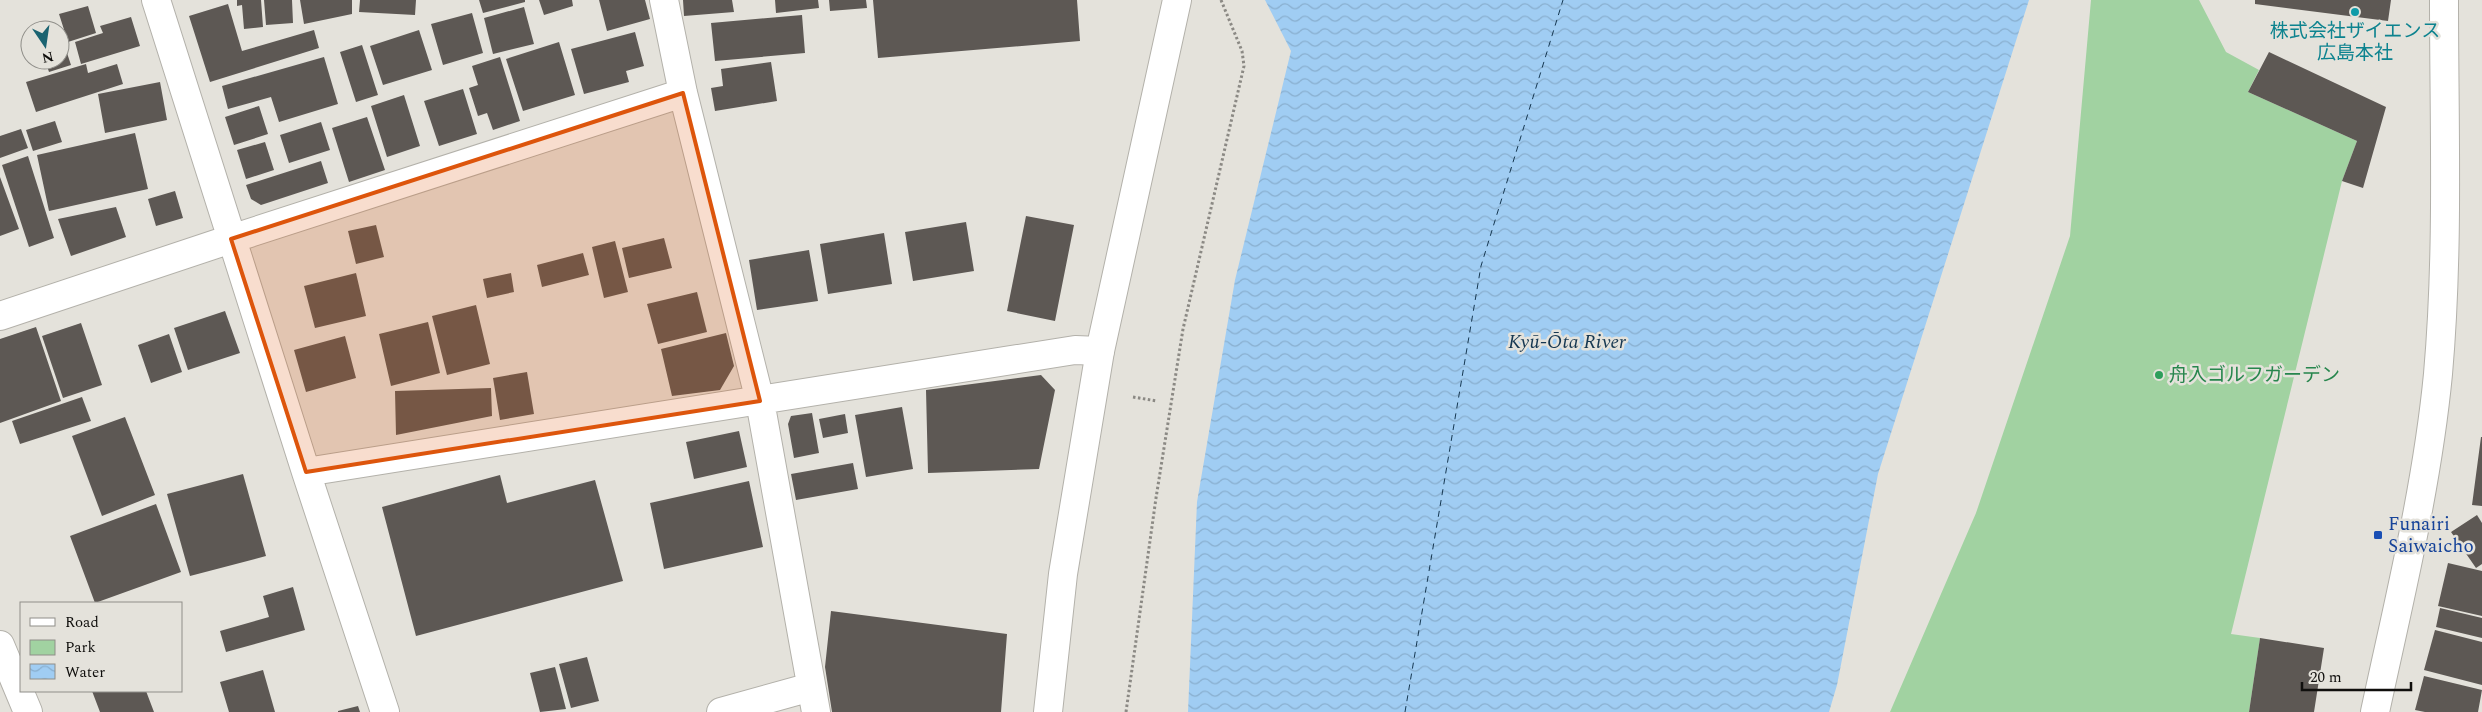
<svg xmlns="http://www.w3.org/2000/svg" width="2482" height="712" font-family="Spectral,'Noto Sans JP',serif">
	<style>
		.park { fill: #a1d2a1 }
		.water { fill: url(#water-waves) }
		.lines { fill: none; stroke-linecap: round; stroke-linejoin: round }
		.ferry { stroke: #153751; stroke-width: 1; stroke-dasharray: 6 5; stroke-linecap: butt }
		.building { fill: #5d5854 }
		.street-casing { stroke: #b3b1aa; stroke-width: 30 }
		.secondary-casing { stroke: #b3b1aa; stroke-width: 30 }
		.path { stroke: #8b8984; stroke-width: 3; stroke-dasharray: 2.5 2.5; stroke-linecap: butt }
		.street { stroke: #fff; stroke-width: 28 }
		.secondary { stroke: #fff; stroke-width: 28 }
		.marked { fill: #dd550c; fill-opacity: 0.2; stroke: #dd550c; stroke-width: 4; stroke-linejoin: round }
		.culture-dot { fill: #0f9aa8; stroke: #e4e2db; stroke-width: 2 }
		.leisure-dot { fill: #2e9e5b; stroke: #e4e2db; stroke-width: 2 }
		.transit-dot { fill: #1a4fb4; stroke: #e4e2db; stroke-width: 2 }
		.labels { text-anchor: middle; dominant-baseline: central; stroke-width: 5; stroke-linejoin: round; paint-order: stroke }
		.culture-label { font-size: 19px; fill: #0d838f; stroke: #e4e2db }
		.leisure-label { font-size: 19px; fill: #27864d; stroke: #e4e2db; text-anchor: start }
		.transit-label { font-size: 19px; fill: #164399; stroke: #e4e2db; text-anchor: start }
		.water-label { font-size: 20px; font-style: italic; fill: #153751; stroke: #e4e2db }
	</style>
	<defs>
		<pattern id="water-waves" width="16" height="10" patternUnits="userSpaceOnUse" patternTransform="scale(1.25)"><rect width="16" height="10" fill="#a0cdf3"/><path d="M0 5q4-4 8 0t8 0" fill="none" stroke="#89afcf"/></pattern>
	</defs>
	<rect width="100%" height="100%" fill="#e4e2db"/>
	<path class="park" d="M2091 0H2199L2226 52 2259 70 2248 92 2357 141 2342 181 2231 634 2260 638 2249 712H1890L1976 513 2070 236Z"/>
	<path class="water" d="M1265 0H2029L1878 474 1837 685 1829 712H1188L1197 502 1235 280 1291 51Z"/>
	<g class="lines">
		<path class="ferry" d="M1405 712 1481 266 1563 0"/>
	</g>
	<path class="building" d="M237 0H261L263 27 244 29 242 5 237 6Z
		M264 0H292L293 23 266 25Z
		M300 0H352V14L304 24Z
		M360 0H416L415 15 359 12Z
		M479 0H525V2L483 13Z
		M539 0H572L573 6 544 15Z
		M599 0H645L650 19 607 31Z
		M683 0H732L734 12 684 16Z
		M775 0H818L819 8 776 13Z
		M829 0H866L867 8 830 11Z
		M873 0H1077L1080 41 878 58Z
		M2255 0H2391L2388 21 2255 4Z
		M228 4 242 51 314 30 319 48 210 82 189 16Z
		M88 6 96 33 68 42 59 14Z
		M524 7 534 44 493 54 484 18Z
		M472 13 483 53 443 65 431 24Z
		M802 15 805 53 715 61 711 23Z
		M131 17 140 46 81 64 75 42 103 33 100 26Z
		M419 30 432 70 383 85 370 46Z
		M635 32 644 66 626 71 629 82 584 94 571 49Z
		M559 42 575 95 523 111 506 59Z
		M64 44 71 65 49 72 45 60H60V45Z
		M362 45 378 95 356 102 340 52Z
		M2269 52 2386 107 2363 188 2342 181 2357 141 2248 92Z
		M324 57 338 104 279 122 271 97 228 109 222 86Z
		M500 57 520 121 493 130 487 113 478 116 469 88 478 85 472 66Z
		M771 62 777 101 715 111 711 88 723 86 721 69Z
		M86 64 88 73 117 64 123 84 36 112 26 82Z
		M160 82 167 120 105 133 98 94Z
		M463 89 477 134 439 146 424 101Z
		M404 95 420 146 387 157 371 106Z
		M259 106 268 134 234 145 225 117Z
		M367 117 385 170 349 182 332 128Z
		M55 121 62 142 33 151 26 130Z
		M321 122 330 150 289 163 280 135Z
		M21 129 28 148 0 158V136Z
		M135 133 148 189 49 211 37 155Z
		M265 142 274 170 246 179 237 150Z
		M28 156 54 238 29 247 2 165Z
		M321 161 328 183 261 205 251 199 246 185Z
		M0 177 19 229 0 236Z
		M175 191 183 218 156 226 148 199Z
		M116 207 126 237 71 256 58 219Z
		M1026 216 1074 225 1055 321 1007 311Z
		M966 222 974 271 913 281 905 232Z
		M376 225 384 257 356 264 348 231Z
		M884 233 892 284 828 294 820 244Z
		M664 238 672 268 629 278 622 248Z
		M615 241 628 292 604 298 592 247Z
		M809 250 818 301 757 310 749 260Z
		M583 253 589 275 542 287 537 265Z
		M356 273 366 316 315 328 304 286Z
		M511 273 514 292 487 298 483 279Z
		M697 292 707 332 658 344 647 304Z
		M476 305 490 364 447 375 432 316Z
		M225 311 240 353 188 370 174 328Z
		M428 322 440 373 391 386 379 334Z
		M81 323 102 385 63 398 42 336Z
		M36 327 61 401 0 423V339Z
		M726 333 734 366 720 390 672 396 661 349Z
		M169 334 182 372 151 383 138 345Z
		M345 336 356 378 306 392 294 350Z
		M527 372 534 414 500 420 493 378Z
		M1041 375 1055 390 1039 469 928 473 926 390Z
		M491 388 492 416 396 435 395 391Z
		M82 397 91 421 20 444 12 421Z
		M902 407 913 469 866 477 855 415Z
		M812 413 819 453 794 458 788 424 791 416Z
		M845 414 848 433 823 438 819 419Z
		M125 417 155 495 102 516 72 436Z
		M739 431 747 467 694 479 686 442Z
		M2481 437H2482V506L2472 505Z
		M853 463 858 489 796 500 791 474Z
		M243 474 266 556 190 576 167 494Z
		M500 475 507 503 595 480 623 581 416 636 382 507Z
		M749 481 763 547 664 569 650 503Z
		M156 504 181 572 95 603 70 536Z
		M2477 515 2482 523V564L2476 568 2451 532Z
		M2448 563 2482 571V616L2438 606Z
		M293 587 305 630 226 652 220 631 269 617 263 596Z
		M2440 608 2482 618V638L2436 627Z
		M831 611 1007 634 1001 712H832L825 667Z
		M2435 630 2482 642V685L2424 670Z
		M2260 638 2324 648 2314 712H2249Z
		M587 657 599 701 571 708 559 664Z
		M555 667 566 709 540 712 530 673Z
		M263 670 275 712H229L220 682Z
		M2424 676 2482 690 2478 712H2425L2415 710Z
		M92 691H146L154 712H100Z
		M358 706 360 712H338V711Z"/>
	<g class="lines">
		<g class="street-casing">
			<path id="street" d="M156 0 306 472 385 712
				M664 0 683 93 760 401 816 712
				M0 316 231 239 683 93
				M306 472 1075 350 1100 351
				M721 712 811 687"/>
		</g>
		<g class="secondary-casing">
			<path id="secondary" d="M0 645 28 712
				M1048 712 1063 574 1100 351 1177 0
				M2375 712C2399 600 2427 488 2438 374 2449 250 2444 124 2444 0"/>
		</g>
		<path class="path" d="M1133 397 1157 401
			M1126 712 1156 498 1183 329 1244 66 1242 51 1221 0"/>
		<use href="#street" class="street"/>
		<use href="#secondary" class="secondary"/>
	</g>
	<path class="marked" d="M683 93 760 401 306 472 231 239Z"/>
	<circle class="culture-dot" cx="2355" cy="12" r="5"/>
	<circle class="leisure-dot" cx="2159" cy="375" r="5"/>
	<rect class="transit-dot" x="2373" y="530" width="10" height="10" rx="2.5"/>
	<g class="labels">
		<g class="culture-label">
			<text x="2355" y="31">株式会社ザイエンス<tspan x="2355" dy="22">広島本社</tspan></text>
		</g>
		<g class="leisure-label">
			<text x="2169" y="375">舟入ゴルフガーデン</text>
		</g>
		<g class="transit-label">
			<text x="2388" y="524">Funairi<tspan x="2388" dy="22">Saiwaicho</tspan></text>
		</g>
		<g class="water-label">
			<text x="1567" y="342">Kyū-Ōta River</text>
		</g>
	</g>
	<rect x="20" y="602" width="162" height="90" fill="#e4e2db" stroke="#8f8e89"/>
	<rect x="30" y="618" width="25" height="8" fill="#ffffff" stroke="#8f8e89"/>
	<text x="65" y="627" font-size="15" fill="#100f0d">Road</text>
	<rect x="30" y="640" width="25" height="15" fill="#a1d2a1" stroke="#8f8e89"/>
	<text x="65" y="652" font-size="15" fill="#100f0d">Park</text>
	<rect x="30" y="664" width="25" height="15" fill="url(#water-waves)" stroke="#8f8e89"/>
	<text x="65" y="677" font-size="15" fill="#100f0d">Water</text>
	<g transform="translate(45 45) rotate(167)"><circle r="24" fill="#e4e2db" stroke="#8f8e89"/>
	<path d="M0-4L9 19L0 12L-9 19Z" fill="#1a6371"/>
	<text y="-8" font-size="14" font-weight="bold" text-anchor="middle" fill="#100f0d">N</text>
	</g>
	<path d="M2302 682v8h109v-8" fill="none" stroke="#100f0d" stroke-width="2.5"/>
	<text x="2310" y="682" font-size="15" fill="#100f0d" stroke="#e4e2db" stroke-width="4" paint-order="stroke">20 m</text>
</svg>
